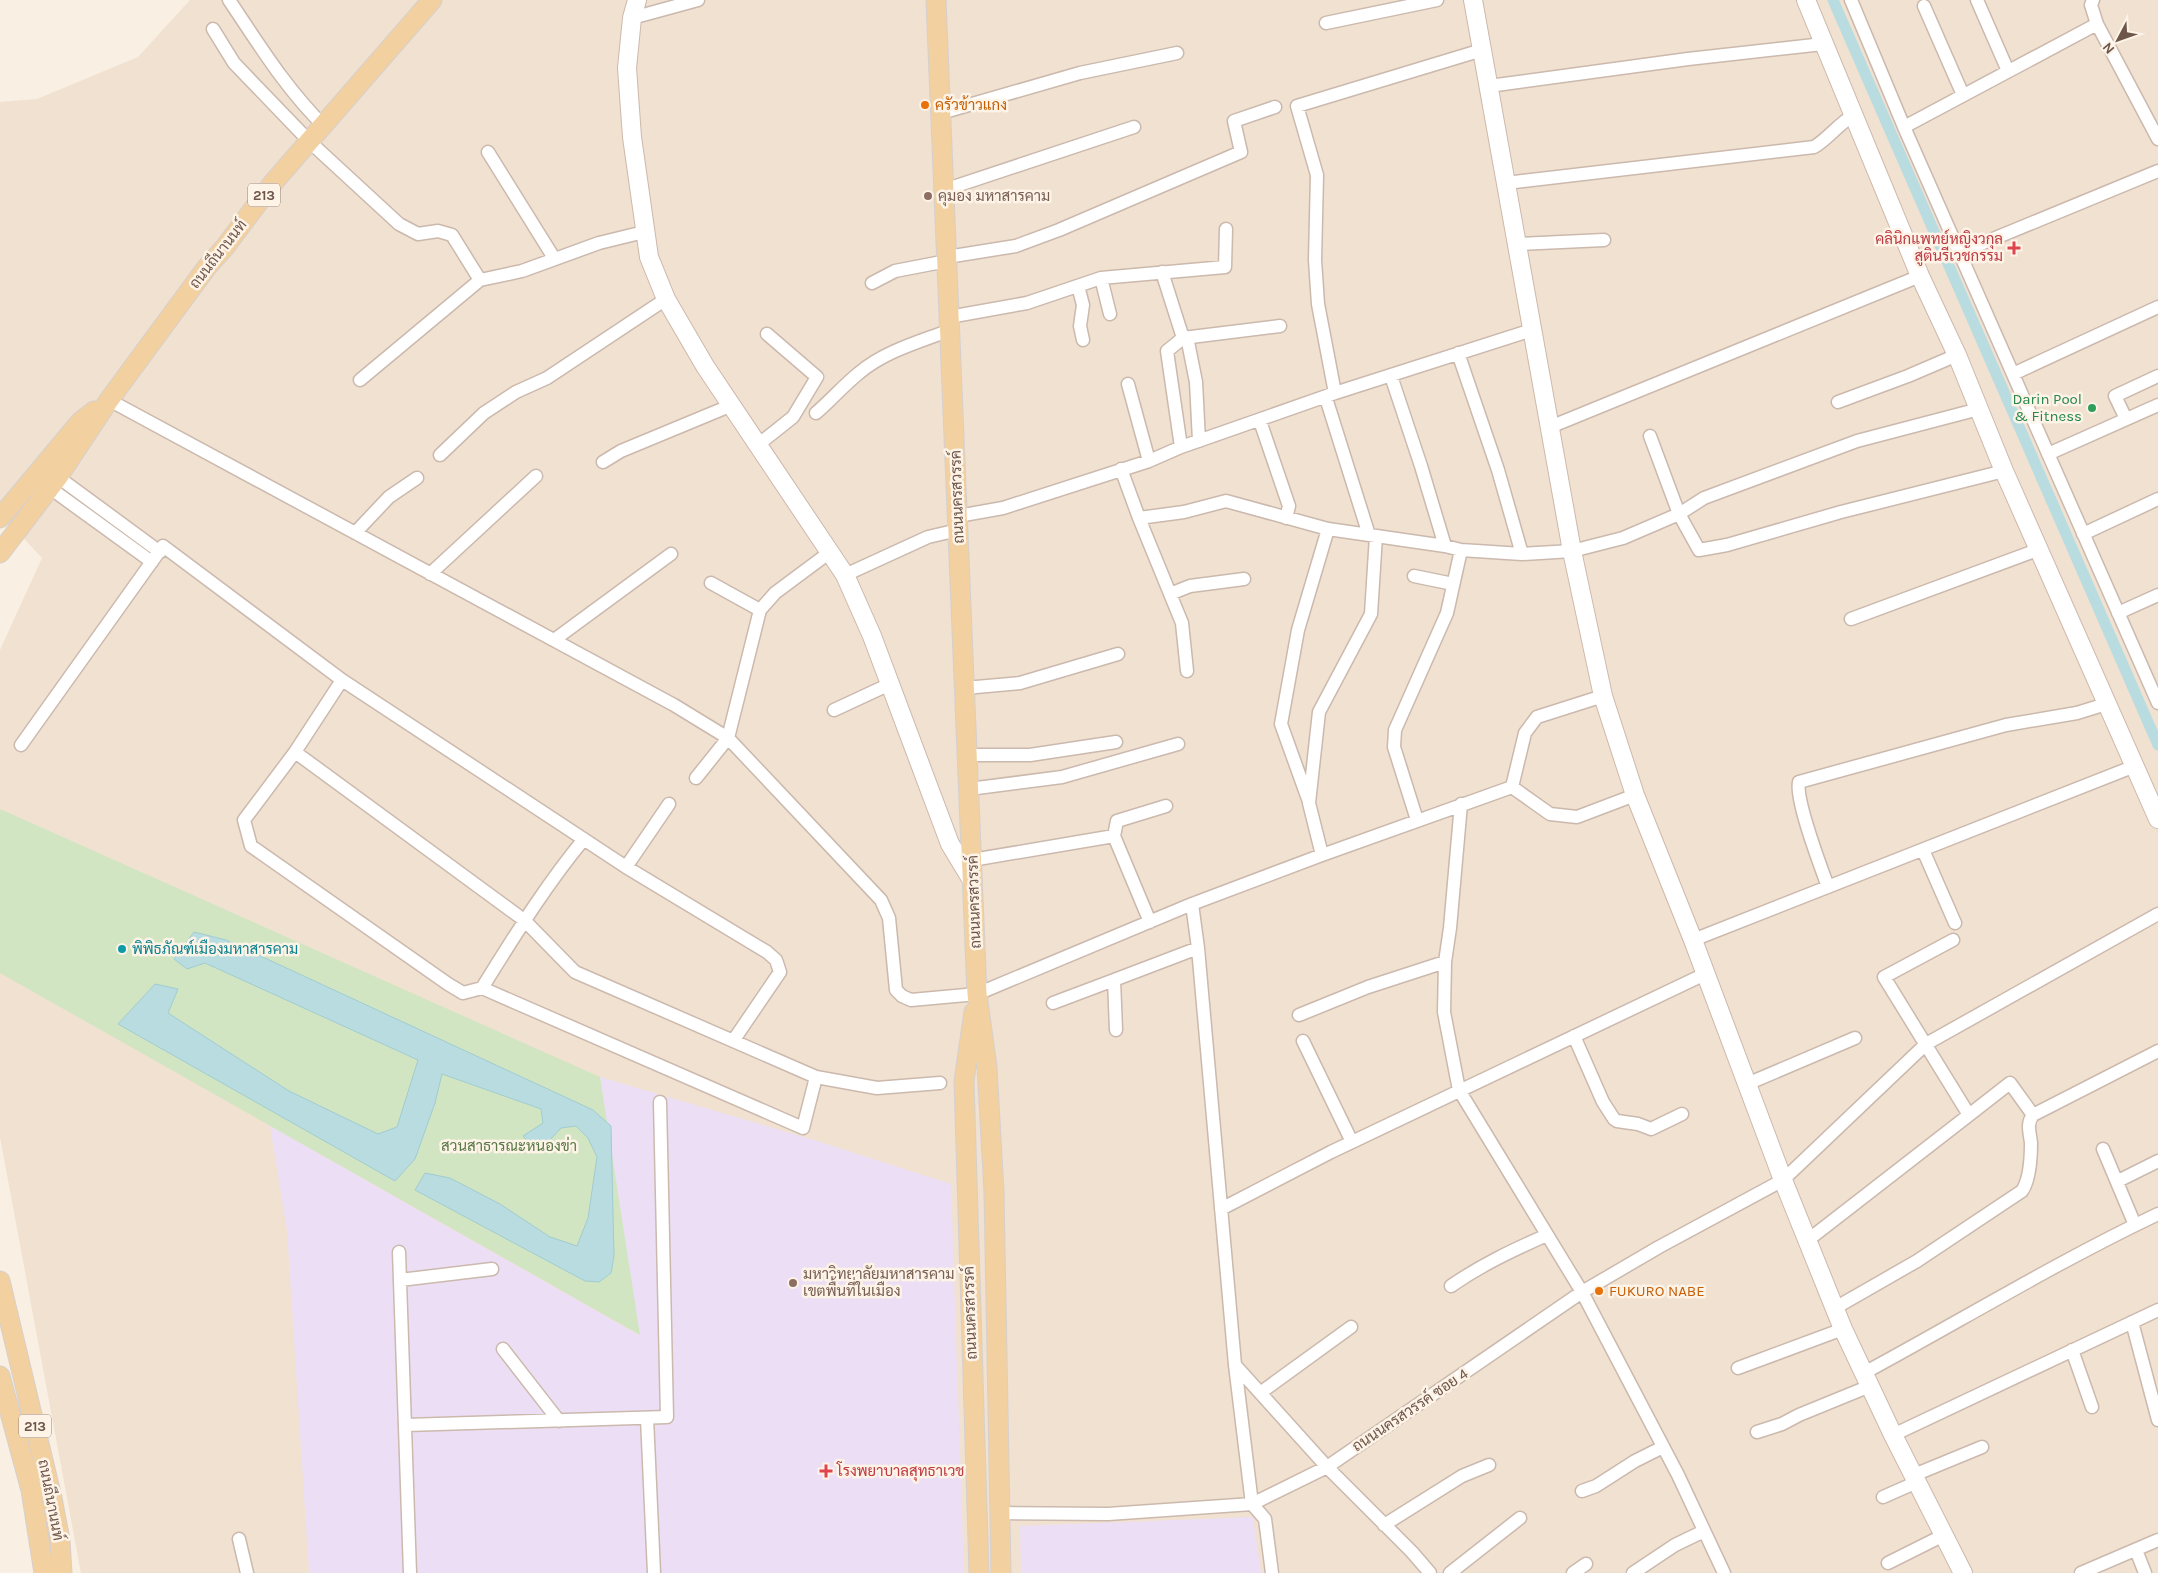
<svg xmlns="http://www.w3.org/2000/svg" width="2158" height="1573" font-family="Karla,Sarabun,sans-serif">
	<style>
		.residential { fill: #f0e1d1 }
		.education { fill: #ecdff5 }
		.green { fill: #d2e5c2 }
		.water { fill: #b9dce0; stroke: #a0ccd1 }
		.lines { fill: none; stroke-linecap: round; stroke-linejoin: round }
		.canal { stroke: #b9dce0; stroke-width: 11 }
		.street-casing { stroke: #cbb9ad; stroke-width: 15 }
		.secondary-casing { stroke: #ceb8ab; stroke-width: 20 }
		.primary-casing { stroke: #d6d0cd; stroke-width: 21 }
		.street { stroke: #fff; stroke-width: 12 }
		.secondary { stroke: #fff; stroke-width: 18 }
		.primary { stroke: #f2d0a0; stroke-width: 19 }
		.food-dot { fill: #e8710a; stroke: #fdf3e7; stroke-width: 2 }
		.education-dot { fill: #8d6e63; stroke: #fdf3e7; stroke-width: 2 }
		.health-dot { fill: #e0444e; stroke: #fdf3e7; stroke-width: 2 }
		.leisure-dot { fill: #2e9e5b; stroke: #fdf3e7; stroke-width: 2 }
		.culture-dot { fill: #0f9aa8; stroke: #fdf3e7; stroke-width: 2 }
		.labels { text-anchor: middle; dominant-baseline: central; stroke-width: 5; stroke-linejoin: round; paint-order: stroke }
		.shield { fill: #fdf3e7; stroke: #99857a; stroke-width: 1 }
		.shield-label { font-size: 14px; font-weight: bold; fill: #6e564b }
		.food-label { font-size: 15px; fill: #c56008; stroke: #fdf3e7; text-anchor: start }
		.education-label { font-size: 15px; fill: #785e54; stroke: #fdf3e7; text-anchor: start }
		.health-label { font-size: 15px; fill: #be3a42; stroke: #fdf3e7; text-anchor: end }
		.street-label { font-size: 15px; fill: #6e564b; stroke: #fdf3e7 }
		.leisure-label { font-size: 15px; fill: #27864d; stroke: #fdf3e7; text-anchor: end }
		.culture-label { font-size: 15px; fill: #0d838f; stroke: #fdf3e7; text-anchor: start }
		.park-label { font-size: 15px; fill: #587947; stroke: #fdf3e7 }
	</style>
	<rect width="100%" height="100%" fill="#f9efe2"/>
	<path class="residential" d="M190 0H2158V1573H81L0 1137V650L42 558 0 513V102L37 99 138 57Z"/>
	<path class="education" d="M600 1077 817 1141 951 1184 964 1573H309L287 1231 270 1126 639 1335Z
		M1253 1517 1261 1573H1021L1020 1526Z"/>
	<path class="green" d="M0 809 600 1077 640 1335 0 973Z"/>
	<path class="water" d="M194 932 226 940 593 1110 611 1126 614 1256 611 1273 599 1282 585 1281 415 1190 425 1173 450 1178 500 1204 550 1237 577 1246 588 1218 597 1157 588 1138 576 1126 561 1128 538 1153 523 1136 543 1123 541 1109 442 1074 435 1103 415 1159 395 1181 118 1024 155 984 178 989 168 1013 289 1091 378 1134 397 1127 418 1060 205 963 187 969 174 959Z"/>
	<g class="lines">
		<path class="canal" d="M1833 0 2158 745"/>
		<g class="street-casing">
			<path id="street" d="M229 0C258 43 286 89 324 126
				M1851 0 1904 127 2158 703
				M1977 0 2008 71
				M2093 0 2091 5 2097 24 2158 139
				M1924 6 1963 95
				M632 18 698 0
				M1326 23 1437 0
				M213 29 234 63 310 142 399 224 418 234 438 231 452 235 480 280
				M1489 86 1688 59 1823 44
				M941 113 1080 73 1177 53
				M1904 127 2097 24
				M488 152 554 258
				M1506 183 1814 147C1828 139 1838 124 1854 115
				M944 190 1134 127
				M1517 244 1604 240
				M1959 253 2158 171
				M947 257 1016 246 1059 230 1241 152 1234 121 1275 107
				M1162 272 1183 338 1167 351 1181 447
				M1101 278 1110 314
				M872 283 895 271 947 261
				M1078 286 1083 305 1080 326 1083 340
				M949 317 1027 303 1101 278 1225 267 1226 229
				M1187 337 1196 382 1199 441
				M1183 338 1280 326
				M1458 353 1498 470 1522 554
				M2013 374 2158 307
				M1391 376 1421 466 1445 546
				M360 380 480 280 522 271 599 243 644 232
				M1128 384 1149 461
				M1335 393 1318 304 1315 260 1317 175 1297 106 1482 50
				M1326 398 1369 535
				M109 400 674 705 728 738 881 900 889 918 896 990 902 996 911 1000 977 994 1192 904 1322 855 1512 787
				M1838 402 1908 376 1957 355
				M816 413C831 400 844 385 859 373 885 351 919 342 950 330
				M2126 419 2115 396 2158 376
				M1260 421 1289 506 1286 518
				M1550 427 1920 276
				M1650 436 1679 514 1699 550 1727 545 1841 512 2004 471
				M759 444 793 417 817 377 767 334
				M2048 454 2158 405
				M440 455 484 413 516 392 547 378 666 299
				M603 462 621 451 732 405
				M1121 469 1139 518 1182 623 1187 671
				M58 477 160 552
				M50 488 152 562
				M958 516 1003 508 1149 461 1181 447 1335 393 1532 330
				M1139 518 1184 512 1226 501 1328 529 1445 546 1461 550 1522 554 1572 551 1623 538 1679 514 1704 498 1857 441 1979 409
				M355 533 389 497 417 478
				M2083 534 2158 499
				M430 574 536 476
				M845 575 928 537 958 530
				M1414 576 1453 584
				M711 583 760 610
				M1170 594 1190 586 1244 579
				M2118 613 2158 595
				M1851 619 2040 549
				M554 640 671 554
				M342 680 295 752 244 820 251 846 448 984 463 993 482 988C514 937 545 886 584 839
				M965 688 1020 683 1118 654
				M1603 696 1537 717 1525 733 1512 787 1550 814 1577 817 1635 795
				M834 710 890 684
				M21 745 163 546 342 680 626 867 767 952 776 960 780 972 733 1041
				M295 752 524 920 575 972 816 1077 877 1088 940 1083
				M967 755H1030L1116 742
				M696 778 728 738 760 610 775 593 830 552
				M969 789 1062 777 1178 744
				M1308 799 1281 724 1298 630 1328 529
				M1461 804 1450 928 1445 962 1444 1012 1459 1090 1582 1292 1678 1475 1724 1573
				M1417 820 1394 747 1395 730 1447 613 1461 550
				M1114 836 1150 922
				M1923 850 1955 923
				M1322 855 1309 803 1319 712 1371 614 1376 536
				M972 860 1114 836 1117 821 1166 806
				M626 867 669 804
				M1828 887C1821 867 1795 800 1799 782L2006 725 2077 713 2106 704
				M1192 904 1198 948 1235 1365 1252 1504 1265 1519 1272 1573
				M1693 940 2135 766
				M482 988 803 1128 816 1077
				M1053 1003 1114 980
				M1299 1015 1368 987 1445 962
				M1116 1030 1114 980 1198 948
				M1574 1036 1603 1102 1614 1119 1617 1121 1638 1124 1651 1129 1682 1114
				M1303 1041 1352 1142
				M1747 1084 1855 1038
				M1969 1115 2010 1083 2033 1115 2158 1051
				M2103 1149 2135 1225
				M2118 1181 2158 1161
				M1221 1209 1331 1152 1705 974
				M1808 1240 1969 1115 1884 977 1953 940
				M399 1252 410 1573
				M400 1280 492 1269
				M1451 1286C1481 1265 1513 1250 1547 1235
				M1835 1308 1917 1261 2022 1191C2030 1179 2031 1157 2031 1143 2030 1133 2026 1124 2033 1115
				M2132 1322 2158 1420
				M503 1349 559 1421
				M2072 1350 2092 1407
				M1235 1365 1327 1467 1412 1552 1430 1573
				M1738 1368 1843 1329
				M1864 1373C1962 1320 2057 1262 2158 1214
				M1260 1393 1351 1327
				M647 1418 654 1573
				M406 1425 667 1417 660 1102
				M1757 1432 1782 1424 1799 1415 1870 1386
				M1893 1435 2158 1310
				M1914 1475 1982 1447
				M1582 1491 1596 1486 1635 1461 1663 1447
				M1883 1497 1917 1482
				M999 1513 1108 1514 1252 1504 1327 1467 1582 1292 1659 1247 1783 1180 1926 1044 2158 914
				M1384 1525 1462 1476 1489 1465
				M239 1539 247 1573
				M2136 1550 2145 1573
				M1888 1563 1944 1535
				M1450 1573 1520 1518
				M1573 1573 1586 1564
				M1633 1573 1675 1545 1704 1531
				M2081 1573 2158 1540"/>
		</g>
		<g class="secondary-casing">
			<path id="secondary" d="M637 0 632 18 627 68 632 137 649 257 666 299 705 366 845 575 872 636 950 844 973 882
				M1473 0 1572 551 1603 696 1635 795 1693 940 1783 1180 1843 1329 1893 1435 1963 1573
				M1806 0 1920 276 1957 355 2004 471 2158 819"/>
		</g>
		<g class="primary-casing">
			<path id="primary" d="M936 0 977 994 987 1067 994 1192 1001 1573
				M0 518 80 422 94 411
				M0 553 58 477 109 400 207 267 225 247 272 184 432 0
				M974 1012 964 1081 979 1573
				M0 1281 52 1498 60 1540 62 1573
				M0 1376 31 1490 44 1573"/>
		</g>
		<use href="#street" class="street"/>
		<use href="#secondary" class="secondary"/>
		<use href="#primary" class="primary"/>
	</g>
	<g class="food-dot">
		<circle cx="925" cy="105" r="5"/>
		<circle cx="1599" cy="1291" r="5"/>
	</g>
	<g class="education-dot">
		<circle cx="928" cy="196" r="5"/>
		<circle cx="793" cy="1283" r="5"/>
	</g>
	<g class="health-dot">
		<path d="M2011.5 240.5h5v5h5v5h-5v5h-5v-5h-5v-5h5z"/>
		<path d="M823.5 1463.5h5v5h5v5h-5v5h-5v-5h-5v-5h5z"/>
	</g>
	<circle class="leisure-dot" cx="2092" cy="408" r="5"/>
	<circle class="culture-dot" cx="122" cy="949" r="5"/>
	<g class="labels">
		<g class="shield">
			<rect x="248" y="183.5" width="32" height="23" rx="4"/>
			<rect x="19" y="1414.5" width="32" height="23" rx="4"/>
		</g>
		<g class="shield-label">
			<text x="264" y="195">213</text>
			<text x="35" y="1426">213</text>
		</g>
		<g class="food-label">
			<text x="935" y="105">ครัวข้าวแกง</text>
			<text x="1609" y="1291">FUKURO NABE</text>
		</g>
		<g class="education-label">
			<text x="938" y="196">คุมอง มหาสารคาม</text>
			<text x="803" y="1274">มหาวิทยาลัยมหาสารคาม<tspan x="803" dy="17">เขตพื้นที่ในเมือง</tspan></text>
		</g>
		<g class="health-label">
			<text x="2003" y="239">คลินิกแพทย์หญิงวกุล<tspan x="2003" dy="17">สูตินรีเวชกรรม</tspan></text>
			<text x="837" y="1471" text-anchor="start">โรงพยาบาลสุทธาเวช</text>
		</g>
		<g class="street-label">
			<text transform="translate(218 254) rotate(-52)">ถนนถีนานนท์</text>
			<text transform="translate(957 497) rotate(-92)">ถนนนครสวรรค์</text>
			<text transform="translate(974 902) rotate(-92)">ถนนนครสวรรค์</text>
			<text transform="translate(970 1313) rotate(-92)">ถนนนครสวรรค์</text>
			<text transform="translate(1410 1410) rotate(-34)">ถนนนครสวรรค์ ซอย 4</text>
			<text transform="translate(51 1500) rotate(79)">ถนนถีนานนท์</text>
		</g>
		<g class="leisure-label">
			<text x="2082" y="399">Darin Pool<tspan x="2082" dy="17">&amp; Fitness</tspan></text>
		</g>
		<g class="culture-label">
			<text x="132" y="949">พิพิธภัณฑ์เมืองมหาสารคาม</text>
		</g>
		<g class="park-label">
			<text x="509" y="1146">สวนสาธารณะหนองข่า</text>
		</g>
	</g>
	<g transform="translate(2118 40) rotate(229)" stroke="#fdf3e7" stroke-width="4" paint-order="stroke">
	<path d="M0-4L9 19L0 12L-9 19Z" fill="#6e564b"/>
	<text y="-8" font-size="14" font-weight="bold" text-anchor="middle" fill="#6e564b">N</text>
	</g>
</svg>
